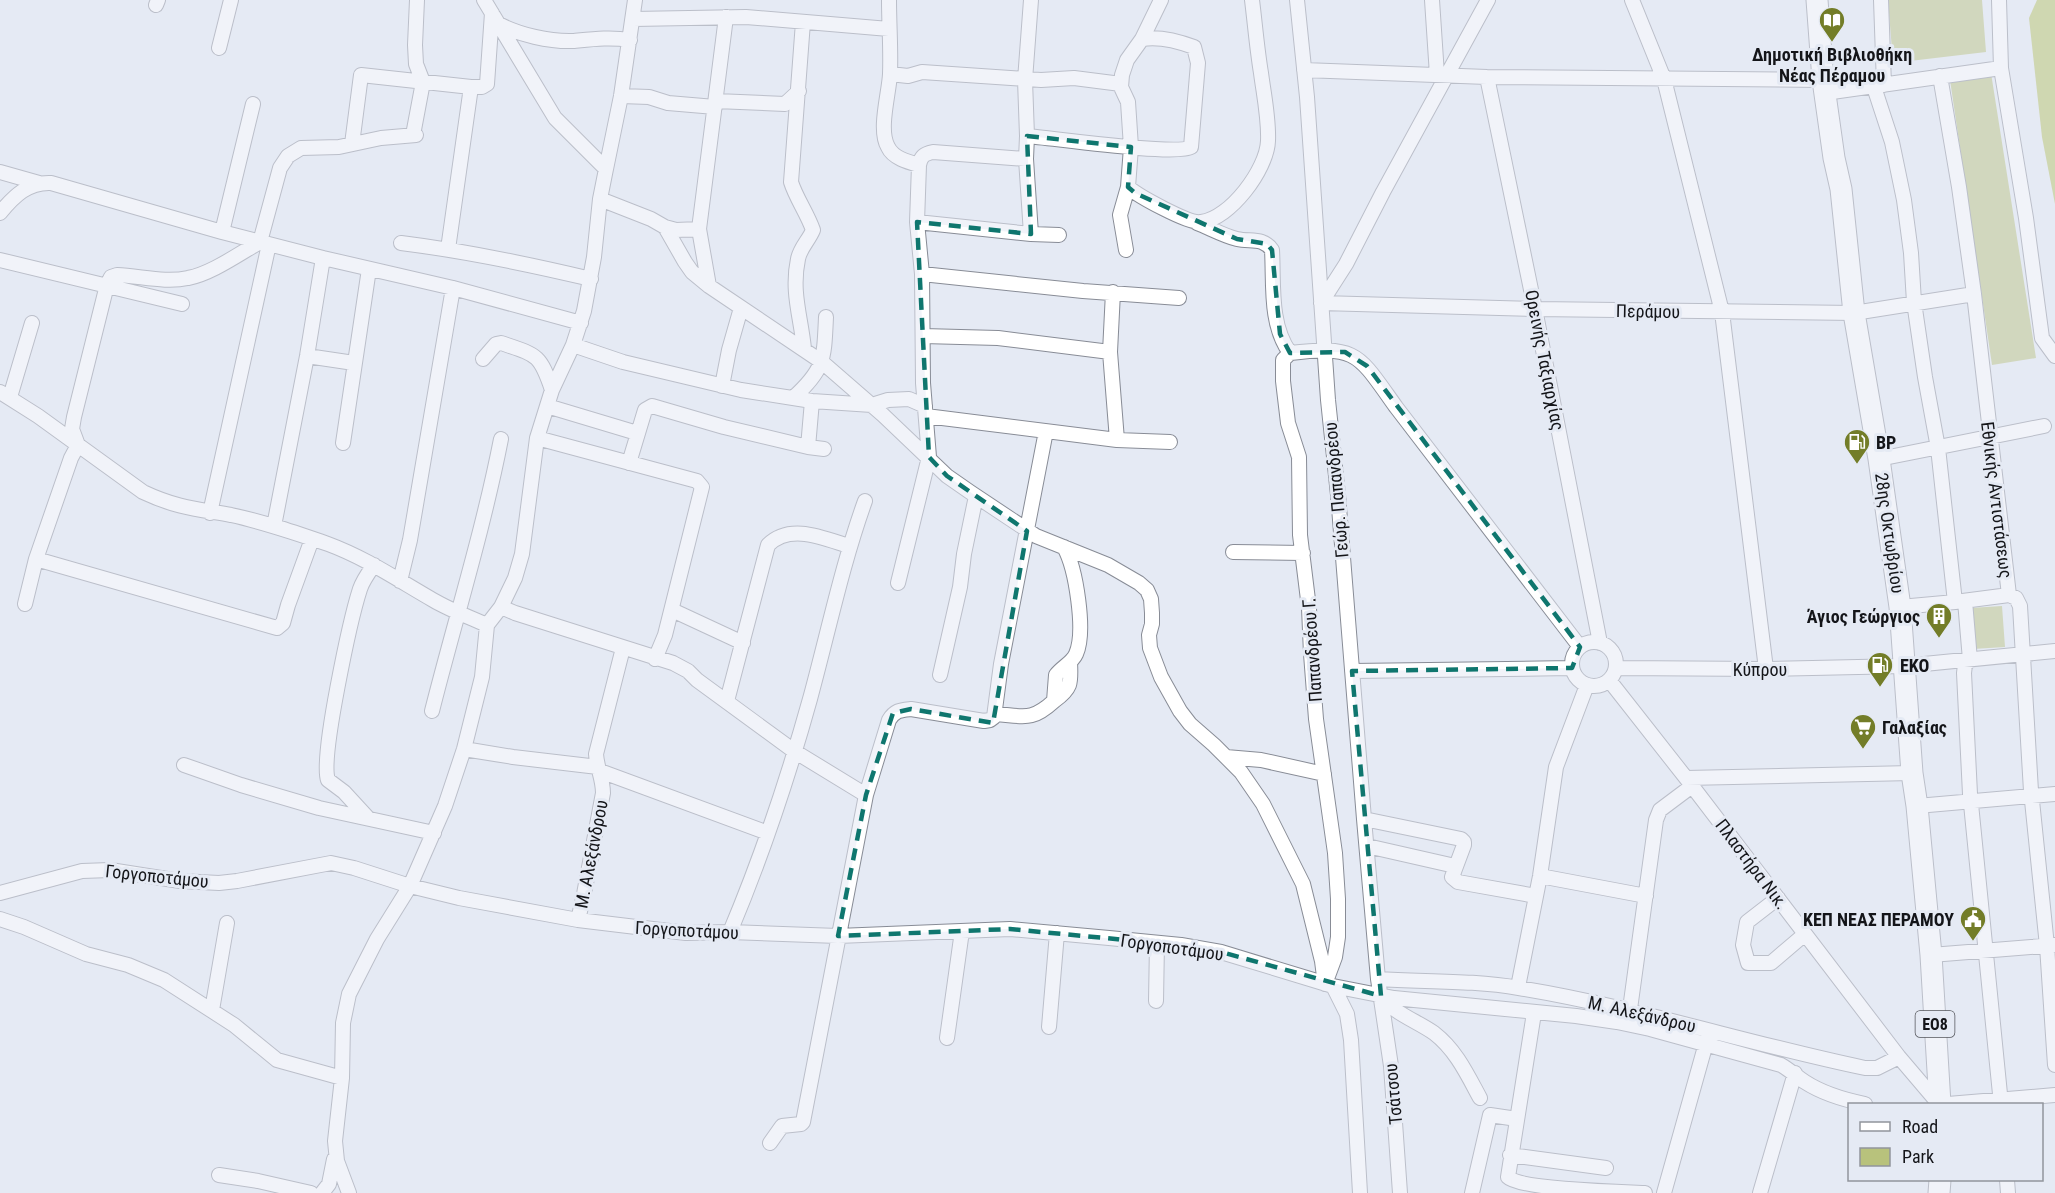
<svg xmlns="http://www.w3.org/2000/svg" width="2055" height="1193" font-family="'Roboto Condensed',sans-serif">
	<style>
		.green { fill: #b8c27c }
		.water { fill: #b4c061 }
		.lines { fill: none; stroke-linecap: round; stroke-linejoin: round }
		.minor-casing { stroke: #888c96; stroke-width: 16 }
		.primary-casing { stroke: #888c96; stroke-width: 23 }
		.minor { stroke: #fff; stroke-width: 14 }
		.primary { stroke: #fff; stroke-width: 21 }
		.marked { fill: none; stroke: #0f766e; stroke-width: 4.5; stroke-dasharray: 12 8; stroke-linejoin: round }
		.labels { text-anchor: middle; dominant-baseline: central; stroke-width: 6; stroke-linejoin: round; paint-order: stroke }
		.shield { fill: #e5eaf4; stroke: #53555b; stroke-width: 1.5 }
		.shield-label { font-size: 16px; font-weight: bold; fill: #141519 }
		.poi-label { font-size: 18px; font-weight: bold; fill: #141519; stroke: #e5eaf4; text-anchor: start }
		.street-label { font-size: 18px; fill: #141519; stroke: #e5eaf4 }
	</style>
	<rect width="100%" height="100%" fill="#e5eaf4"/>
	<path class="green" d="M1888 0H1982L1986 52 1893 63Z
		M1991 73 2036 358 1992 365 1950 80Z
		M2002 606 2005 647 1973 649 1970 608Z"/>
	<path class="water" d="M2037 0H2055V204L2042 137 2029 18Z"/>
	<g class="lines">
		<g class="minor-casing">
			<path id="minor" d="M484 0 555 118 606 169 600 199 651 219 665 227 685 262 692 272 709 286 822 362 883 415 947 476 970 492 1036 536 1108 565 1139 583 1147 590 1151 599 1152 613V624L1149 635 1150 648 1161 677 1180 711 1190 724 1214 745 1241 772 1263 804 1303 884 1322 961 1325 984
				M889 0C889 25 891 49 890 74 889 94 878 130 888 147 893 158 908 162 919 165
				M1031 0 1025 80 1027 136 1026 159 1031 234
				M1297 0 1307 97 1328 400 1338 495 1364 819 1378 979 1391 1066 1400 1193
				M1432 0 1437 75
				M1632 0 1664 79 1722 312 1766 669
				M1881 0 1884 85
				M1999 0 2001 68 2026 218 2042 338 2055 356
				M156 5 158 0
				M633 19 746 17 889 29
				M803 22 791 182C796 198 807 213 813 230 809 240 800 248 798 259 791 292 801 317 804 349
				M497 23C518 35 551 42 574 41 594 39 610 37 630 40
				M219 48 231 0
				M1304 70 1487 77 1823 80
				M890 74 908 76 922 72 1041 80 1074 78 1121 84
				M1940 76 1959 187 1974 294 2009 595 2016 598 2020 606 2031 791 2047 946 2055 1065
				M1487 77 1535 309 1600 643
				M1874 87 1892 142 1904 200 1911 253 1914 302 1925 377 1938 448 1955 602
				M1825 93 2001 68
				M621 96 649 97 668 103 715 107
				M716 101 785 104 799 91
				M253 104 222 232 323 258
				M413 135 423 82 416 64 415 45 417 0
				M1027 136C1053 138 1176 156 1191 147L1198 63 1194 47C1178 41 1160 36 1142 39
				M352 144 361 75 471 87H482L487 84 492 13
				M606 169 621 96 635 0
				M0 172 39 183
				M1128 187C1138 196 1189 224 1201 222 1230 219 1267 169 1268 141 1269 119 1264 96 1261 73 1257 49 1255 24 1252 0
				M0 213C14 196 28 182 51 183L222 232
				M917 222 1031 234 1059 235
				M1197 223C1210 228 1224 236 1237 239 1251 242 1263 237 1272 250 1274 283 1269 324 1290 353
				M665 227 676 230 699 229
				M401 243C465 251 528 264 591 279
				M448 249 471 87
				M1126 250 1120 215 1128 187 1131 147 1128 102 1121 87 1122 75 1127 60 1142 39 1161 0
				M0 260 182 304
				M922 274 1083 291 1179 298
				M709 286 699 229 726 17
				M1113 292 1110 352 1117 440
				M1321 303 1535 309 1854 313 1974 294
				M1321 303 1346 264 1383 192 1488 0
				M923 336 998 338 1110 352
				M573 345 623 362 741 390 812 401 872 405 888 400 909 399 925 406
				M307 356 354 363
				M483 359 496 344 501 343C537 355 540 354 552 390
				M722 386 729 350 741 308
				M0 392 38 416 143 492C177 508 197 509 231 515 264 522 296 533 328 544 366 558 398 580 433 600 450 610 469 617 487 625
				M10 397 32 323
				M793 398C825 369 824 359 826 317
				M547 406 637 433
				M926 416 1117 440 1170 442
				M537 438 697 481 702 487 665 635 655 659
				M343 443 369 269
				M808 447 812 401
				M1879 459 2044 426
				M629 463 645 410 652 406 724 427 808 447 824 449
				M210 513 269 244
				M274 526 307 356 323 258 453 288 581 323
				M1233 552 1303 553
				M36 559 277 628 283 623 288 605 312 539
				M400 581 410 540 453 288
				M898 583 929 457 923 383 922 274 917 222 919 165C921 156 924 154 933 152L1026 159
				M1965 601 1970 660 1965 665 1964 673 1970 794 2001 1104
				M25 604 36 559 71 458 78 445 72 429 74 417 107 285 111 277 117 275C141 276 165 283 188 278 211 274 240 253 260 242L280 168 288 156 301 148 339 147 381 138 416 135
				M501 607 515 613 673 663 688 671 697 680 794 751 866 795 803 1122 801 1124 782 1126 770 1143
				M1900 607 1955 602 2009 595
				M672 610 743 643
				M1572 664a22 22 0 1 1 44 0a22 22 0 1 1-44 0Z
				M1616 668 1766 669 1904 666 2055 651
				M1352 671 1572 668
				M940 675 960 587 964 554 976 496
				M1609 680 1686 778 1899 1057 1939 1104
				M727 701 768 545C790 523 823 538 849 546
				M1054 701C1072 688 1071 683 1070 662
				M432 711C455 620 483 531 501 439
				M995 714C1024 716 1031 722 1054 701L1056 675C1062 667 1072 663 1076 654 1086 632 1076 568 1064 547
				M464 749 513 757 598 767
				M1226 757 1261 760 1324 774
				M184 765 241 785 319 808 434 833
				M600 771 768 833
				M1686 778 1912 773
				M866 795 889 720C895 710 901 710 911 709L984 721 990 720 994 717 1001 664 1046 431
				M1917 806 2055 794
				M367 817 344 792 328 780C320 757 351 617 360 589 363 580 369 572 374 565
				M1364 819 1461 839 1464 842V845L1452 877 1458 882 1536 896
				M1367 846 1455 866
				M1540 876 1646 896
				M0 893 82 871 110 870 180 881 219 883 237 881 331 863 354 868 410 886 459 898 578 920 686 933 730 932 838 936 1010 929 1109 938 1181 945 1221 952 1333 986 1394 998 1576 1016 1617 1022 1650 1029 1781 1065C1790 1070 1797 1077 1805 1082 1822 1093 1845 1100 1865 1104
				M1778 898 1747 922 1743 945 1748 963H1771L1805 934
				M0 919 24 927 86 954 128 965 164 980 234 1025 277 1060 342 1078
				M578 920 584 894 603 793C603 779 597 768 596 754L623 648
				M730 932C762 856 788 778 810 699 828 633 842 565 865 501
				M1931 955 2055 945
				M1378 979C1425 982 1473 980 1519 988 1636 1007 1749 1044 1865 1068H1877L1899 1057
				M1325 984 1335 957 1338 937V899L1335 853 1316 719 1311 654 1309 608 1300 535 1299 457 1288 423 1283 381V360L1290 353C1358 345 1358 354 1396 407L1580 647
				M1333 986 1347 1014 1351 1040 1360 1193
				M1518 987 1540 876 1556 767 1587 685
				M1381 996C1393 1013 1417 1021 1434 1033 1456 1050 1467 1074 1480 1098
				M1156 1001 1157 943
				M1630 1009 1656 820 1660 810 1692 786
				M212 1010 227 923
				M1534 1013 1508 1177C1519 1189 1623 1192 1645 1193
				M1049 1027 1057 933
				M947 1038 962 931
				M1948 1104 2055 1095
				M1510 1155 1606 1168
				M219 1175 258 1181 311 1193
				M2007 1180 2008 1193
				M322 1193 329 1184 334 1159
				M349 1193 337 1161 335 1141 342 1078 343 1023 349 994 377 939 410 886 445 806 464 749 482 677 487 625 501 607 515 578 522 554 537 438 552 390 573 345 584 311 594 257 600 199
				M1472 1193 1490 1115 1517 1119
				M1664 1193 1708 1036
				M1760 1193 1795 1073"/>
		</g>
		<g class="primary-casing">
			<path id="primary" d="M1817 0 1823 80 1834 158 1841 189 1854 313 1879 459 1900 607 1912 773 1917 806 1931 955 1940 1104
				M1939 1193 1940 1180"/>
		</g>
		<use href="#minor" class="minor"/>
		<use href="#primary" class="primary"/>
	</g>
	<path d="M0 0H2055V1193H0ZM1027 136 1131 147 1128 187 1135 193 1237 239 1267 244 1272 250 1280 334 1290 353 1345 352 1367 366 1580 647 1572 668 1352 671 1381 996 1221 952 1157 943 1010 929 838 936 866 795 893 713 911 709 993 723 1027 531 947 476 929 457 917 222 1031 234Z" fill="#e5eaf4" fill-opacity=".55" fill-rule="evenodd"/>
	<path class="marked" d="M1027 136 1131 147 1128 187 1135 193 1237 239 1267 244 1272 250 1280 334 1290 353 1345 352 1367 366 1580 647 1572 668 1352 671 1381 996 1221 952 1157 943 1010 929 838 936 866 795 893 713 911 709 993 723 1027 531 947 476 929 457 917 222 1031 234Z"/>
	<defs>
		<g id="library-pin" transform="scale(1.35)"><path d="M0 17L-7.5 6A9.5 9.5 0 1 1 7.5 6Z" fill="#737d28" stroke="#e5eaf4"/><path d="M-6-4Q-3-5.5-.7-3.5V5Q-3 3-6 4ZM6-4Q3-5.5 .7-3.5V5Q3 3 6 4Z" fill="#fff"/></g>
		<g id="fuel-pin" transform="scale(1.35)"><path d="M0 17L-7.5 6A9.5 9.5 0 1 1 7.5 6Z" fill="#737d28" stroke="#e5eaf4"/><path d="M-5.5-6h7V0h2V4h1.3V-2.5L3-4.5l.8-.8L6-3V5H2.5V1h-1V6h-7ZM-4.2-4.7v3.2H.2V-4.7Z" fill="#fff"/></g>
		<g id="building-pin" transform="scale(1.35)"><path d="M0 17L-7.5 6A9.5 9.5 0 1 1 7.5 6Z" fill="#737d28" stroke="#e5eaf4"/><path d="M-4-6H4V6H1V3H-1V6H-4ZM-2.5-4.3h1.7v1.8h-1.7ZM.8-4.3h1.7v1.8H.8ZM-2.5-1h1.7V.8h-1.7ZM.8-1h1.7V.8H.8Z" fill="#fff"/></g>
		<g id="supermarket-pin" transform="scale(1.35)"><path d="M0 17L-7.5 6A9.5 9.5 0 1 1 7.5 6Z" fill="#737d28" stroke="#e5eaf4"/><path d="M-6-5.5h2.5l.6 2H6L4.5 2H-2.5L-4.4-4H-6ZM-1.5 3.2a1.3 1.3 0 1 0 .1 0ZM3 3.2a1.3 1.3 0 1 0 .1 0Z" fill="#fff"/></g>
		<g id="civic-pin" transform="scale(1.35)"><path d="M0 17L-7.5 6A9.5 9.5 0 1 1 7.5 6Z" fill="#737d28" stroke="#e5eaf4"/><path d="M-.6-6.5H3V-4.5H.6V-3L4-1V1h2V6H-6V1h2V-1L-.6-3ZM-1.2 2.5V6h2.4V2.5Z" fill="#fff"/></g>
	</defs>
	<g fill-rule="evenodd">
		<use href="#library-pin" x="1832" y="20"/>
		<use href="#fuel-pin" x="1857" y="442"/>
		<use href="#building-pin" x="1939" y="616"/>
		<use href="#fuel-pin" x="1880" y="665"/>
		<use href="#supermarket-pin" x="1863" y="727"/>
		<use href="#civic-pin" x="1973" y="919"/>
	</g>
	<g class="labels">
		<rect class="shield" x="1915.5" y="1011" width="39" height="26" rx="4.5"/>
		<g class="shield-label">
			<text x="1935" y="1024">ΕΟ8</text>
		</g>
		<g class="poi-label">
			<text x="1832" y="54" text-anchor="middle">Δημοτική Βιβλιοθήκη<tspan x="1832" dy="21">Νέας Πέραμου</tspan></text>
			<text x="1876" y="442">BP</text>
			<text x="1920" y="616" text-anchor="end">Άγιος Γεώργιος</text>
			<text x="1900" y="665">EKO</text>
			<text x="1882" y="727">Γαλαξίας</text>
			<text x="1954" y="919" text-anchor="end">ΚΕΠ ΝΕΑΣ ΠΕΡΑΜΟΥ</text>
		</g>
		<g class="street-label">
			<text transform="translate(1648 311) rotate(1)">Περάμου</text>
			<text transform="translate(1545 360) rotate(79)">Ορεινής Ταξιαρχίας</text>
			<text transform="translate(1336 490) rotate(-95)">Γεώρ. Παπανδρέου</text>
			<text transform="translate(1997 500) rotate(83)">Εθνικής Αντιστάσεως</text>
			<text transform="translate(1890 533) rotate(82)">28ης Οκτωβρίου</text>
			<text transform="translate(1312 650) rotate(-94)">Παπανδρέου Γ.</text>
			<text x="1760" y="669">Κύπρου</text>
			<text transform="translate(591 854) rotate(-79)">Μ. Αλεξάνδρου</text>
			<text transform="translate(1752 864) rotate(53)">Πλαστήρα Νικ.</text>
			<text transform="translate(157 876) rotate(6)">Γοργοποτάμου</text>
			<text transform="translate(687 930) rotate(3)">Γοργοποτάμου</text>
			<text transform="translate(1172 947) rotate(8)">Γοργοποτάμου</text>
			<text transform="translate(1642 1014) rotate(13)">Μ. Αλεξάνδρου</text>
			<text transform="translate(1393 1094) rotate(-95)">Τσάτσου</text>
		</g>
	</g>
	<rect x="1848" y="1103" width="195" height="78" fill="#e5eaf4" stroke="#91959c" stroke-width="1.5"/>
	<rect x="1860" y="1122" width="30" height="9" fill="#ffffff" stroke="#91959c" stroke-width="1.5"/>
	<text x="1902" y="1133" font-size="18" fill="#141519">Road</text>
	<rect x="1860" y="1148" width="30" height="18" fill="#b8c27c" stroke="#91959c" stroke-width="1.5"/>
	<text x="1902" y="1163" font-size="18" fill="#141519">Park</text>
</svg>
